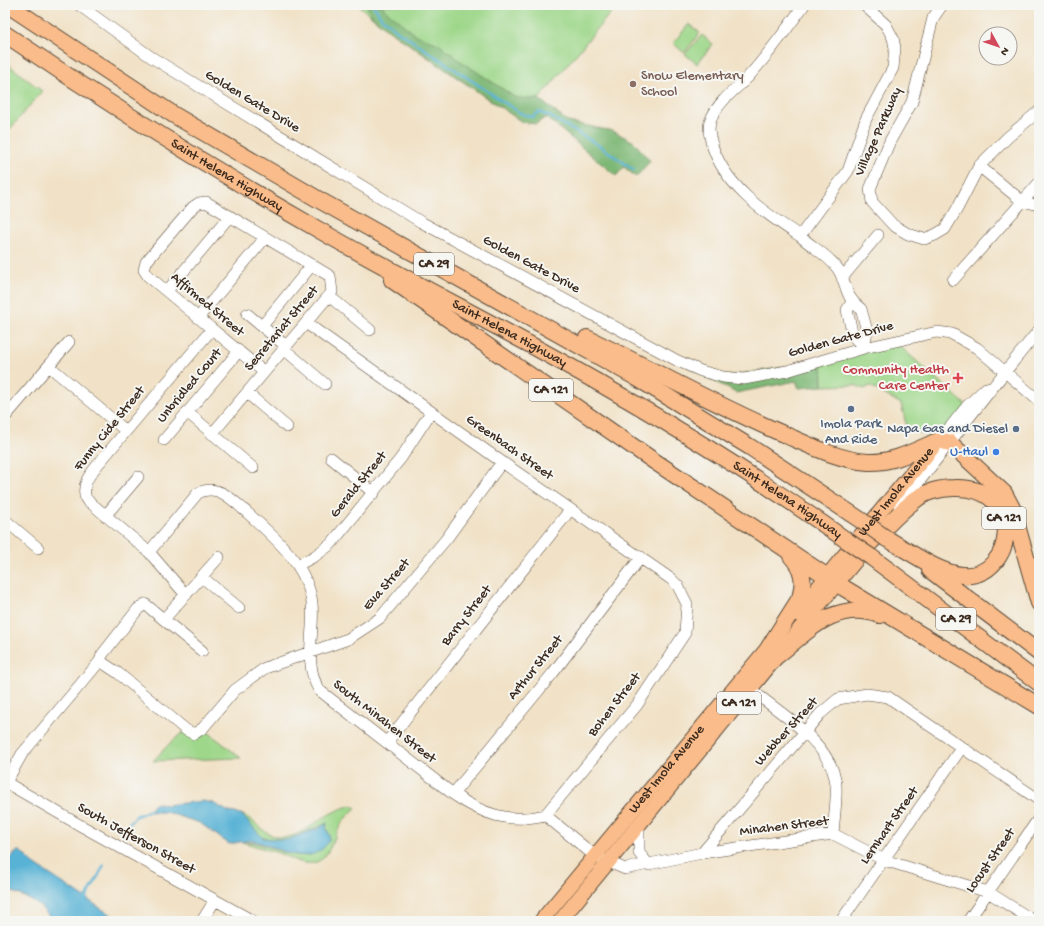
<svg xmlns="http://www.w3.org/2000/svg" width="1044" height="926" font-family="'Gochi Hand',sans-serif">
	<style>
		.green { fill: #9ed78a; stroke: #6c8054 }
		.forest { fill: #7eb876; stroke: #5c714a }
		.water { fill: #58b2d5; stroke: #4a6e7a }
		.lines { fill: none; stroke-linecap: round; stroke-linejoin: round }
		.stream { stroke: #58b2d5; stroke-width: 2.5 }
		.minor-casing { stroke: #564637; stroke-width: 12 }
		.major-casing { stroke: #564637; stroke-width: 16 }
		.highway-casing { stroke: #564637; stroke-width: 18 }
		.minor { stroke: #fff; stroke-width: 11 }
		.major { stroke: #f9bc8a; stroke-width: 14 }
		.highway { stroke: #f9bc8a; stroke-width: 16 }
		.highway-bridge-casing { stroke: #564637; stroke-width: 18; stroke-linecap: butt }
		.highway-bridge { stroke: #f9bc8a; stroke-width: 16 }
		.education-dot { fill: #8d6e63; stroke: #f6f6f2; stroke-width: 1.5 }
		.health-dot { fill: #e0444e; stroke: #f6f6f2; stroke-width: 1.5 }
		.service-dot { fill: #5c6f8a; stroke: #f6f6f2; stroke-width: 1.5 }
		.shop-dot { fill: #3f7fe0; stroke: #f6f6f2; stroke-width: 1.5 }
		.labels { text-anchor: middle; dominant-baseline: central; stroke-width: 4; stroke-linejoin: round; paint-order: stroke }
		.shield { fill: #f6f6f2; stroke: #73675e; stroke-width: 1 }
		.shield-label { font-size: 13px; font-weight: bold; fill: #3b2a1e }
		.education-label { font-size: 14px; fill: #785e54; stroke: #f6f6f2; text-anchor: start }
		.street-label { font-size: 14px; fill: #3b2a1e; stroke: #f6f6f2 }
		.health-label { font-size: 14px; fill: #be3a42; stroke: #f6f6f2; text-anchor: end }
		.service-label { font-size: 14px; fill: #4e5e75; stroke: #f6f6f2 }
		.shop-label { font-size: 14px; fill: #366cbe; stroke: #f6f6f2; text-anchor: end }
	</style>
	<rect width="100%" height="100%" fill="#f6f6f2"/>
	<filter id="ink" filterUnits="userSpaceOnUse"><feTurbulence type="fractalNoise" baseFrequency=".025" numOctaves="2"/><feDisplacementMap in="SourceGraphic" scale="8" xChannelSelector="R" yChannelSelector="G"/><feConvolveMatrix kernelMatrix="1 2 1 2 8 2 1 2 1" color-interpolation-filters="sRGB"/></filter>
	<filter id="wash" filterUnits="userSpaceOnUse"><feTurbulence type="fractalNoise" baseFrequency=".012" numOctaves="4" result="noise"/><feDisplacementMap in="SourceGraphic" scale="16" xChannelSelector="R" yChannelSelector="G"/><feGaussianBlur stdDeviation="0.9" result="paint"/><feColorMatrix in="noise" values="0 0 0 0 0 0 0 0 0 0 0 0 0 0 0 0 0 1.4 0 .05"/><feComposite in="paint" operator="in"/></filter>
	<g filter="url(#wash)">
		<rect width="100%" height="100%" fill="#f1e2c7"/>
		<path class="green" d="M358 5H617L539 99 501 108 387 29Z
			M689 24 700 33 684 53 673 43Z
			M702 35 713 44 697 64 685 54Z
			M5 62 42 91 5 135Z
			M894 341 967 406 940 440 907 428 901 404 870 386 864 389 855 385 823 386 822 361Z
			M203 728 241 758 153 761 170 743 186 730Z
			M351 805 356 808C337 825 341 827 330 848 317 874 297 861 278 853 266 849 254 846 242 842 267 840 290 863 315 853L327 823 287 840 262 838 241 814C255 819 259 831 274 836 293 843 313 823 328 815 335 811 343 808 351 805Z"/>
		<path class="forest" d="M367 5H382L385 10 416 35 441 45 459 60 516 98 539 99 568 122 613 131 634 142 650 161 636 177 624 167 616 176 546 117 536 124 522 122 387 29 371 15Z
			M678 361 723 377 822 361 823 386 799 388 796 381 736 393Z"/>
		<path class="water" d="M203 801 213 803 229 812 241 814 263 838 287 840 319 828 327 823 326 828C330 834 331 840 326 845 306 869 276 845 253 841 246 840 236 843 229 844L200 823 166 812H152L150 809 154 804 159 803 166 805Z
			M19 850 34 864 120 921H51C43 902 22 897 5 888V862Z"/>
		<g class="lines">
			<path class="stream" d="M373 5 382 18 399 32 520 113 532 117 539 112 549 116 600 146 634 170
				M124 829 136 816 151 810
				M86 899 104 865"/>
		</g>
	</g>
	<g filter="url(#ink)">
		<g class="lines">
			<g class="minor-casing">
				<path id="minor" d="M79 5 151 57 421 222 678 361 701 371 723 377 744 379 787 371 864 348 937 332 952 334 977 348 1039 401
					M804 5C786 30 769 54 748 77 735 90 720 100 712 117 708 124 709 134 711 141 722 184 764 213 800 236L848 171 866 119 893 68 895 48 893 38 886 25 864 5
					M942 5 933 18 912 102 890 141 870 189 872 202 893 225 908 234 924 239 935 235 945 229 957 209 979 166 1008 137 1039 111
					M979 166 1022 201 1039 205
					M800 236C812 247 828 255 838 269 848 285 844 297 861 309L867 331 864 348
					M842 278 878 235
					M953 280 1039 183
					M167 291 229 217
					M329 296 370 330
					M852 302 847 310 853 336 864 348
					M247 314 286 346
					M198 318 265 238
					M306 323 502 462 671 579 678 586 687 604 685 633 637 705 545 815
					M262 326 312 265
					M284 349 325 384
					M49 366 126 431
					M247 393 287 427
					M187 412 253 468
					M5 417 69 342
					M212 434 332 292 330 276 206 202 199 203 193 207 146 262 144 270 148 276 264 372
					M164 440 239 351
					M940 440 967 406 986 388
					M331 458 374 493
					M899 507C946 448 991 388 1039 330
					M105 516 138 477
					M5 520 38 548
					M149 552 198 493C216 484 230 497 243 509 271 534 307 563 312 603 315 633 303 663 319 690L453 794C482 814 509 824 545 815L595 856 625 869 702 853 833 834 884 860 988 892 1034 921
					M298 565 315 556 331 544 401 458 431 412
					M202 577 239 608
					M186 595 149 552 86 499C81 484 90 474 100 462L212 329
					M164 619 219 557
					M100 661 102 655 138 609 145 604 202 651
					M750 689C780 713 833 744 836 785 837 801 834 818 833 834
					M387 742 570 510
					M5 782 76 823 253 921
					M5 784 22 754 100 661 118 673 186 730 194 734 203 728 235 690 265 668 348 639 380 618 447 538 502 462
					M453 794 553 673 641 557
					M639 826V853L649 865
					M702 853 820 714 838 699 867 694 888 697 1039 800
					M202 921 215 900
					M841 921 962 747
					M968 921 1039 818"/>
			</g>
			<g class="major-casing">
				<g id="major">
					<path id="s1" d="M796 614 939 440"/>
					<path id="s2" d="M541 921 775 639"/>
					<path d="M560 921 870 543"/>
				</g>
			</g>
			<g class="highway-casing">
				<g id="highway">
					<path d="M8 5 174 115 321 201 637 378 750 447 862 521"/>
					<path id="s3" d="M5 34C107 103 212 169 319 230 392 272 467 310 540 350 646 408 749 471 846 540"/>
					<path d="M392 280 654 461 844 588 1039 706"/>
					<path d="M587 338C654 370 719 407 788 436 813 447 840 460 868 462 894 463 916 450 940 440L950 443 1004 493 1012 508 1039 603"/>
					<path d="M870 543C884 529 898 513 914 501 924 492 940 488 954 488 1028 485 1015 579 963 575 939 574 908 550 887 539"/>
					<path d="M871 557 1039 683"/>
					<path d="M930 570 1039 653"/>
					<path d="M769 647 800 598C805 581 803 569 791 556"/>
					<path d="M778 655C809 630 837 599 880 615"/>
				</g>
			</g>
			<use href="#minor" class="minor"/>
			<use href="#major" class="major"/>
			<use href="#highway" class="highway"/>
			<g class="highway-bridge-casing">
				<path id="highway-bridge" d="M862 521 887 539
					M846 540 871 557"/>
			</g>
			<use href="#highway-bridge" class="highway-bridge"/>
		</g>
	</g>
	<circle class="education-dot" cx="633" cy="84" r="4"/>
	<path class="health-dot" d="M956 372h4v4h4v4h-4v4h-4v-4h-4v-4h4z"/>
	<g class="service-dot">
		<circle cx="851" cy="409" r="4"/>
		<circle cx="1016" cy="429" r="4"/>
	</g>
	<circle class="shop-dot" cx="996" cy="452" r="4"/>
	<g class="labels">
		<g class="shield">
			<rect x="414" y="253" width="40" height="22" rx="3"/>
			<rect x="529" y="379" width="44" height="22" rx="3"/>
			<rect x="982" y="507" width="44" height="22" rx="3"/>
			<rect x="936" y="608" width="40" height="22" rx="3"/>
			<rect x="717" y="692" width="44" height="22" rx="3"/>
		</g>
		<g class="shield-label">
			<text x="434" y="264">CA 29</text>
			<text x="551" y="390">CA 121</text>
			<text x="1004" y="518">CA 121</text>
			<text x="956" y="619">CA 29</text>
			<text x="739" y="703">CA 121</text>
		</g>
		<g class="education-label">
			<text x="641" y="76">Snow Elementary<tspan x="641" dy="16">School</tspan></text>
		</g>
		<g class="street-label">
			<text transform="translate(252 102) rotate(31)">Golden Gate Drive</text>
			<text transform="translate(879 132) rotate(-66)">Village Parkway</text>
			<text stroke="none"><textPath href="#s3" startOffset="263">Saint Helena Highway</textPath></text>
			<text transform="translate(531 265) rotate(28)">Golden Gate Drive</text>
			<text transform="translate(207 305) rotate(40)">Affirmed Street</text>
			<text transform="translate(282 329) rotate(-50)">Secretariat Street</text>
			<text stroke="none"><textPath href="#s3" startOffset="587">Saint Helena Highway</textPath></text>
			<text transform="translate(841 340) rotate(-15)">Golden Gate Drive</text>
			<text transform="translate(190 386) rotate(-50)">Unbridled Court</text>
			<text transform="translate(110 429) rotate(-51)">Funny Cide Street</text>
			<text transform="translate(509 448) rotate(35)">Greenbach Street</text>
			<text transform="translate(359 485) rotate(-51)">Gerald Street</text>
			<text stroke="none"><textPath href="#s1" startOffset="158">West Imola Avenue</textPath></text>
			<text stroke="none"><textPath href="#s3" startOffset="911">Saint Helena Highway</textPath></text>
			<text transform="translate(387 585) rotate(-49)">Eva Street</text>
			<text transform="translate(467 616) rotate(-52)">Barry Street</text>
			<text transform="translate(536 668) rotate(-51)">Arthur Street</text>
			<text transform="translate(615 705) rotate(-52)">Bohen Street</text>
			<text transform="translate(384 722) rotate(38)">South Minahen Street</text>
			<text transform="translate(787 732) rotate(-48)">Webber Street</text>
			<text stroke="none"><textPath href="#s2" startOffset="197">West Imola Avenue</textPath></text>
			<text transform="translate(890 826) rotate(-55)">Lernhart Street</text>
			<text transform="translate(784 827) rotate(-7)">Minahen Street</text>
			<text transform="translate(136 839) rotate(29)">South Jefferson Street</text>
			<text transform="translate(991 861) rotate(-55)">Locust Street</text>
		</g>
		<g class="health-label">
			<text x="949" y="370">Community Health<tspan x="949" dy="16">Care Center</tspan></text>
		</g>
		<g class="service-label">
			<text x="851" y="424">Imola Park<tspan x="851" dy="16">And Ride</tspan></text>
			<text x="1008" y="429" text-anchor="end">Napa Gas and Diesel</text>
		</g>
		<g class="shop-label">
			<text x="988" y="452">U-Haul</text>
		</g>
	</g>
	<rect width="1044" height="926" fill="none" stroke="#f6f6f2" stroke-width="20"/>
	<g transform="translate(998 46) rotate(130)"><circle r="19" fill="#f6f6f2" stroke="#aba49d"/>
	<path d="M0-3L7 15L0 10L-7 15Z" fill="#d1495b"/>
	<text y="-6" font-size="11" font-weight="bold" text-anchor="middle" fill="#3b2a1e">N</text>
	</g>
</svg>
